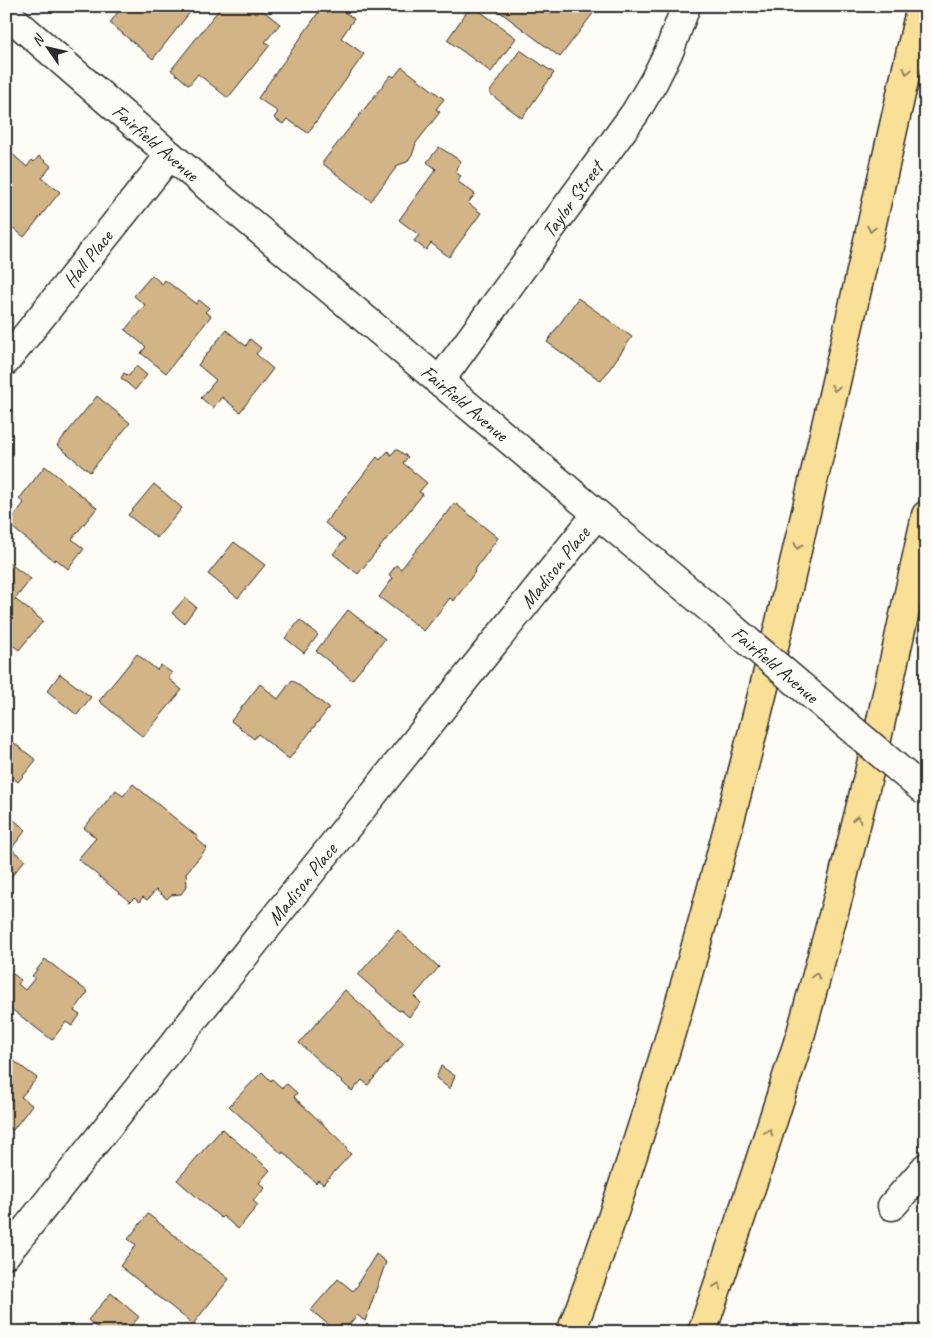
<svg xmlns="http://www.w3.org/2000/svg" width="932" height="1338" font-family="Caveat,sans-serif">
	<style>
		.building { fill: #d3b487; stroke: #2b2b2b }
		.lines { fill: none; stroke-linecap: round; stroke-linejoin: round }
		.minor-casing { stroke: #2b2b2b; stroke-width: 31 }
		.secondary-casing { stroke: #2b2b2b; stroke-width: 31 }
		.motorway-casing { stroke: #2b2b2b; stroke-width: 31 }
		.minor { stroke: #fdfcf7; stroke-width: 28 }
		.secondary { stroke: #fdfcf7; stroke-width: 28 }
		.motorway { stroke: #fadf96; stroke-width: 28 }
		.secondary-bridge-casing { stroke: #2b2b2b; stroke-width: 31; stroke-linecap: butt }
		.secondary-bridge { stroke: #fdfcf7; stroke-width: 28 }
		.oneway { stroke: #928560 }
		.labels { text-anchor: middle; dominant-baseline: central; stroke-width: 4; stroke-linejoin: round; paint-order: stroke }
		.street-label { font-size: 20px; fill: #2b2b2b; stroke: #fdfcf7 }
	</style>
	<rect width="100%" height="100%" fill="#fdfcf7"/>
	<filter id="ink" filterUnits="userSpaceOnUse"><feTurbulence type="fractalNoise" baseFrequency=".02" numOctaves="2"/><feDisplacementMap in="SourceGraphic" scale="10" xChannelSelector="R" yChannelSelector="G"/><feConvolveMatrix kernelMatrix="1 2 1 2 8 2 1 2 1" color-interpolation-filters="sRGB"/></filter>
	<g filter="url(#ink)">
		<path class="building" d="M122 6H195L153 59 110 23Z
			M224 6H257L280 24 265 42 270 45 228 98 198 74 189 85 171 70 221 7 223 8Z
			M323 6H336L354 19 341 38 364 54 308 133 287 119 283 124 274 118 278 112 258 98Z
			M471 6H473L516 38 491 72 447 40Z
			M492 6H587L594 12 560 57Z
			M520 50 554 73 522 118 489 93Z
			M402 67 444 99 436 109 440 112 416 143 413 153 407 162 398 165 371 201 322 163 391 75 394 77Z
			M439 147 461 161 455 172 461 176 457 181 475 194 468 203 481 213 449 257 431 243 426 250 414 241 419 235 399 220 436 169 427 162Z
			M10 152 27 167 32 160 34 162 39 156 51 166 42 178 60 192 24 237 6 222V157Z
			M152 275 162 284 165 280 196 304 199 300 209 308 205 312 211 316 166 373 141 353 146 347 125 330 145 305 134 296Z
			M578 298 632 337 601 381 547 342Z
			M226 330 246 346 250 339 261 348 256 354 273 369 240 412 222 397 213 408 201 398 216 380 198 365Z
			M136 366 147 375 135 390 121 378 124 373 129 376Z
			M97 396 130 423 90 472 57 445Z
			M396 449 408 457 403 463 427 483 419 492 423 494 358 574 333 554 345 539 325 523 377 457 380 460 388 451 391 455Z
			M45 466 97 508 72 539 84 549 68 569 56 559 54 561 8 524 24 503 19 499Z
			M154 484 182 508 157 538 128 515Z
			M455 503 498 538 474 571 475 572 454 601 450 598 424 631 379 597 393 578 389 575 396 565 401 569 445 514 446 515Z
			M234 542 265 565 238 598 208 574Z
			M6 561 31 579 15 599 43 621 19 650 6 640Z
			M185 598 196 607 184 623 172 613Z
			M348 610 385 639 352 680 316 651Z
			M300 620 318 635 304 653 285 638Z
			M137 654 157 670 161 665 172 673 168 678 182 690 143 737 99 701Z
			M60 674 91 697 77 715 47 691Z
			M292 680 329 708 289 759 258 734 254 739 231 721 260 684 278 699Z
			M6 737 36 760 18 782 6 772Z
			M133 784 198 837 197 839 207 848 186 873 187 886 181 894 171 895 167 899 156 890 147 900 143 897 139 902 134 898 130 902 78 859 96 838 84 828 116 790 123 796Z
			M8 815 26 830 11 849 25 860 6 883V818Z
			M398 930 439 967 414 996 421 1003 409 1017 401 1010 399 1011 358 975Z
			M45 959 88 992 74 1011 80 1015 72 1026 66 1022 52 1040 6 1005V981L12 973 21 980 18 984 25 990 35 978 32 976Z
			M345 990 404 1043 368 1085 362 1080 352 1091 299 1043Z
			M6 1055 37 1078 21 1097 32 1105 13 1130 6 1125Z
			M441 1066 455 1076 450 1089 436 1078Z
			M262 1072 271 1081 272 1079 282 1088 287 1084 297 1093 294 1097 347 1147 346 1149 351 1154 323 1184 318 1180 316 1183 283 1152 282 1154 229 1106Z
			M222 1129 270 1170 259 1183 265 1188 253 1201 258 1205 238 1229 223 1216 221 1218 177 1180Z
			M148 1214 229 1279 193 1324 120 1266 136 1245 128 1239Z
			M376 1254 386 1262 365 1321 357 1315 343 1332H337L311 1310 338 1279 353 1291 359 1284 358 1283Z
			M111 1293 139 1317 126 1332H102L88 1320Z"/>
		<g class="lines">
			<g class="minor-casing">
				<g id="minor">
					<path id="s1" d="M6 361 170 155"/>
					<path id="s2" d="M439 382 635 113 654 81 670 49 686 6"/>
					<path d="M892 1206 926 1167"/>
					<path id="s3" d="M6 1254 597 514"/>
				</g>
			</g>
			<g class="secondary-casing">
				<g id="secondary">
					<path id="s4" d="M6 13 170 155 683 586"/>
				</g>
			</g>
			<g class="motorway-casing">
				<path id="motorway" d="M571 1332C655 1110 716 881 773 651 825 437 872 221 921 6
					M702 1332 756 1173 801 1033 840 890 875 748 926 515"/>
			</g>
			<use href="#minor" class="minor"/>
			<use href="#secondary" class="secondary"/>
			<use href="#motorway" class="motorway"/>
			<g class="secondary-bridge-casing">
				<g id="secondary-bridge">
					<path id="s5" d="M683 586 926 792"/>
				</g>
			</g>
			<use href="#secondary-bridge" class="secondary-bridge"/>
		</g>
		<defs><path id="oneway-chevron" d="M-2-3.5L2.5 0L-2 3.5" fill="none" stroke-width="1.6" stroke-linecap="round" stroke-linejoin="round" transform="scale(1.25)"/></defs>
		<g class="oneway">
			<use href="#oneway-chevron" transform="translate(907 71) rotate(103)"/>
			<use href="#oneway-chevron" transform="translate(871 229) rotate(103)"/>
			<use href="#oneway-chevron" transform="translate(835 388) rotate(103)"/>
			<use href="#oneway-chevron" transform="translate(798 546) rotate(103)"/>
			<use href="#oneway-chevron" transform="translate(857 819) rotate(-76)"/>
			<use href="#oneway-chevron" transform="translate(816 976) rotate(-75)"/>
			<use href="#oneway-chevron" transform="translate(769 1132) rotate(-72)"/>
			<use href="#oneway-chevron" transform="translate(718 1286) rotate(-71)"/>
		</g>
	</g>
	<g class="labels">
		<g class="street-label">
			<text stroke="none"><textPath href="#s4" startOffset="198">Fairfield Avenue</textPath></text>
			<text stroke="none"><textPath href="#s2" startOffset="226">Taylor Street</textPath></text>
			<text stroke="none"><textPath href="#s1" startOffset="131">Hall Place</textPath></text>
			<text stroke="none"><textPath href="#s4" startOffset="602">Fairfield Avenue</textPath></text>
			<text stroke="none"><textPath href="#s3" startOffset="879">Madison Place</textPath></text>
			<text stroke="none"><textPath href="#s5" startOffset="121">Fairfield Avenue</textPath></text>
			<text stroke="none"><textPath href="#s3" startOffset="474">Madison Place</textPath></text>
		</g>
	</g>
	<rect width="932" height="1338" fill="none" stroke="#fdfcf7" stroke-width="25"/>
	<rect x="12" y="12" width="907" height="1313" fill="none" stroke="#2b2b2b" stroke-width="2" filter="url(#ink)"/>
	<g transform="translate(48 48) rotate(304)" stroke="#fdfcf7" stroke-width="4" paint-order="stroke">
	<path d="M0-4L9 19L0 12L-9 19Z" fill="#2b2b2b"/>
	<text y="-8" font-size="14" font-weight="bold" text-anchor="middle" fill="#2b2b2b">N</text>
	</g>
</svg>
